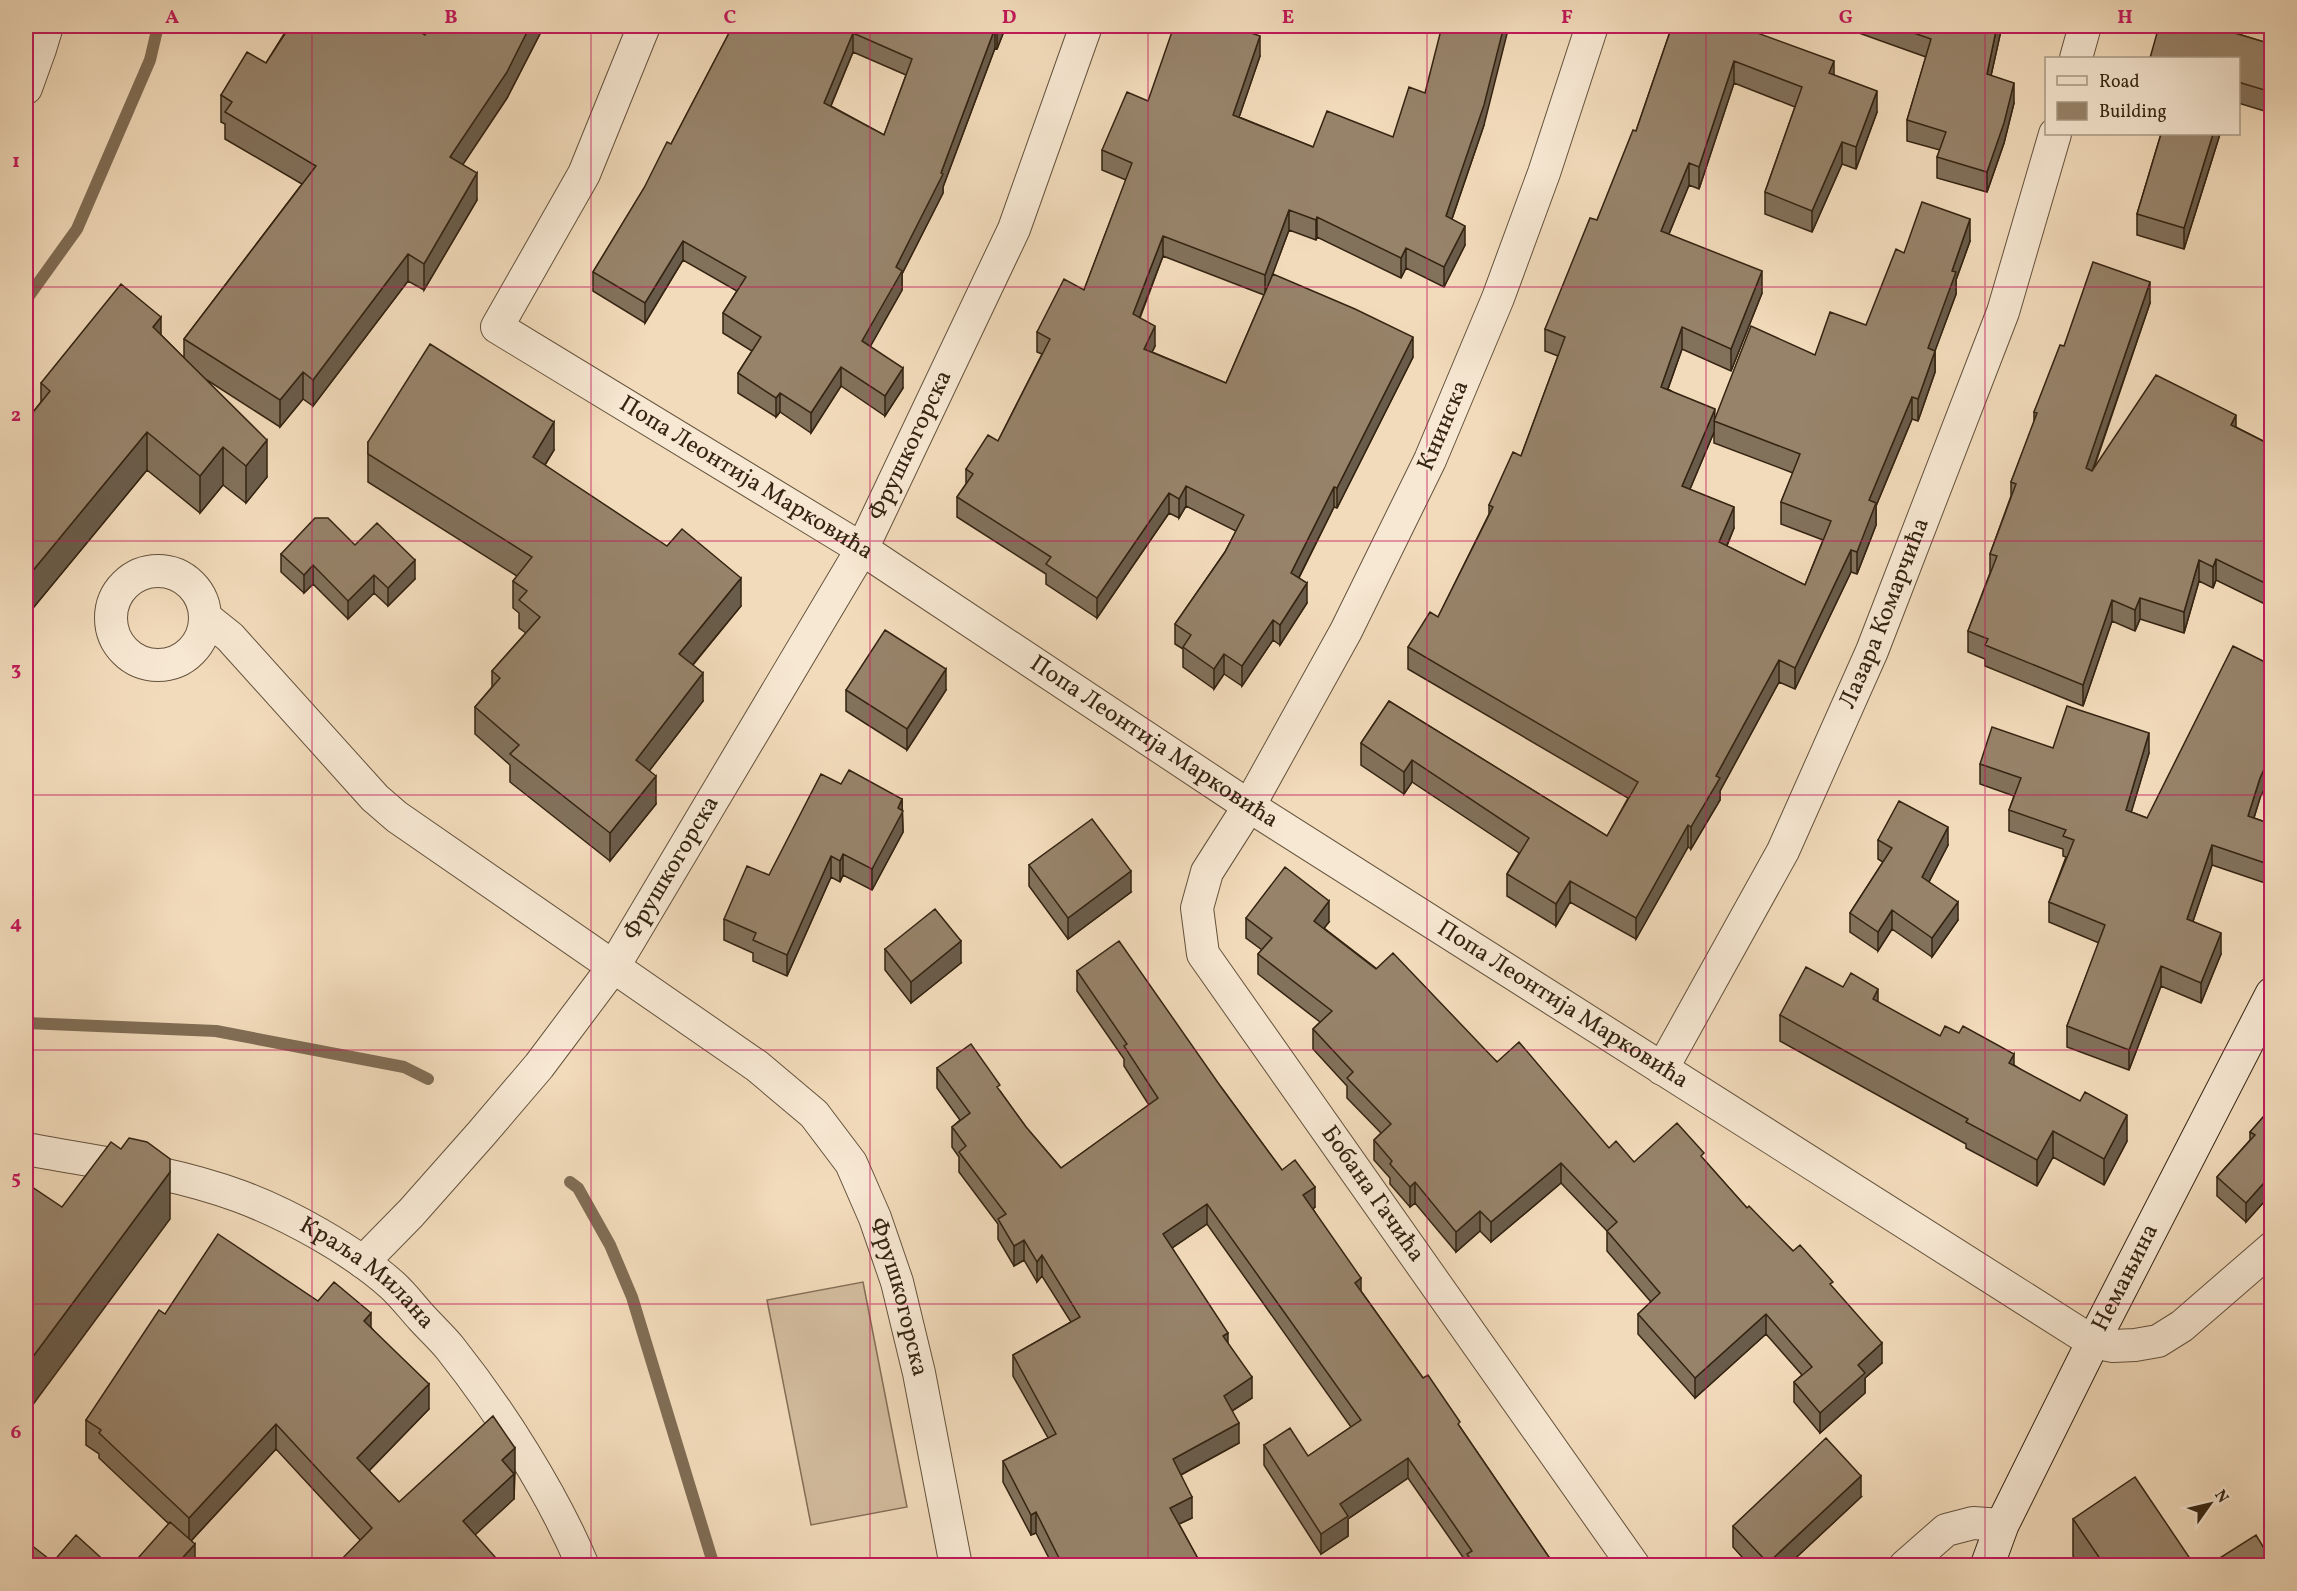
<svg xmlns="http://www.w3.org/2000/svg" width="2297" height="1591" font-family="Vollkorn,serif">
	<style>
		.pitch { fill: #d2bc9e; stroke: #847058; stroke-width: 1.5 }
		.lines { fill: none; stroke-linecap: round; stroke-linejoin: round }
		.stream { stroke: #806d55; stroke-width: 12 }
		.street-casing { stroke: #64523c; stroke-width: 34 }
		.secondary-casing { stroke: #352412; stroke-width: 35 }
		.street { stroke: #f7e8d3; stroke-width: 32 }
		.secondary { stroke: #f7e8d3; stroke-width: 33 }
		.wall { fill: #82715b; stroke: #352412; stroke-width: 1.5; fill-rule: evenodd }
		.shaded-wall { fill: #6a5c4a; stroke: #352412; stroke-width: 1.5 }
		.building { fill: #97836a; stroke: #352412; stroke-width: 1.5; fill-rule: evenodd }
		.grid { fill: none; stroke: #c2185b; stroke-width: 1.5; stroke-opacity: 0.55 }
		.labels { text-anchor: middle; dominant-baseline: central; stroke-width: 4.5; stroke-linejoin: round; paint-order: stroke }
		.street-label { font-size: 24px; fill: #352412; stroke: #f7e8d3 }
		.neatline { fill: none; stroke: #c2185b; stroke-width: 2 }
		.grid-label { font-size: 20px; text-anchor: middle; font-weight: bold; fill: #c2185b }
	</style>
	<rect width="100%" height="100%" fill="#f2dbbb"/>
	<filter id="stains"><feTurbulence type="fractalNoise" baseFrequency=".00333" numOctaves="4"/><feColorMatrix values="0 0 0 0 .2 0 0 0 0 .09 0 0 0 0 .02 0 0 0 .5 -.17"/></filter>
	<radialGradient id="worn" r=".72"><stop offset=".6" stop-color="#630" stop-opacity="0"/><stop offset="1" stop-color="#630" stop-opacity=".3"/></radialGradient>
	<path class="pitch" d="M863 1282 907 1507 811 1525 767 1300Z"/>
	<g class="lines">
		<path class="stream" d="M26 300 77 229 150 60 158 26
			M26 1023 216 1031 404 1067 428 1079
			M570 1182 578 1188 610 1245 632 1297 714 1566"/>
		<g class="street-casing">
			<g id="street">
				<path id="s1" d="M644 26 584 174 497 327 862 549 1249 806 2093 1342 2113 1346 2135 1345 2158 1341 2182 1326 2272 1248"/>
				<path id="s2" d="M1592 26 1544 173 1498 298 1430 460 1346 631 1249 806 1207 872 1197 908 1203 954 1634 1566"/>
				<path d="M2076 58 2085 26"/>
				<path d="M26 88 40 49 47 26"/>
				<circle cx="158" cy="618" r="47"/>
				<path id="s3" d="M205 617 230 637 375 798 397 817 757 1066 814 1114 851 1163 875 1218 897 1282 919 1373 956 1566"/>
				<path id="s4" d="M1662 1069 1783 851 1872 651 2003 312 2055 134"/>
				<path id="s5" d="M26 1149C96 1162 171 1171 239 1196 288 1214 353 1250 392 1285 403 1295 412 1307 422 1318 432 1329 442 1338 450 1348 500 1411 552 1492 583 1566"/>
				<path id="s6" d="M363 1262 411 1213 481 1134 539 1066 614 966 862 549 1014 229 1086 26"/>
				<path d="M1905 1566 1946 1530 1973 1523 2002 1525"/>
			</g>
		</g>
		<g class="secondary-casing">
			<g id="secondary">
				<path id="s7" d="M1987 1566 2002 1525 2093 1342 2272 994"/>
			</g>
		</g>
		<use href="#street" class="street"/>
		<use href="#secondary" class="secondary"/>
	</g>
	<path class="wall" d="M288 26H409L425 35 429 26H544L507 98 462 165 477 200 424 290 408 281 313 406 303 399 280 427 207 380 267 477 246 503 223 485 200 513 147 470 33 608V622L26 631V421L41 402V383L161 335 184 358V339L302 184 225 139V124L221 122V95L266 63 289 26Z
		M1006 26 997 49 995 48 943 187V193L902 274V290L870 347 903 388 885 416 841 386 811 433 780 412 776 417 738 393V373L752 351 723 333V313L737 291 683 260 645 323 593 291V272L671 144 728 35ZM853 52 906 75 884 135 831 106Z
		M1247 26V32L1260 56 1239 117 1313 147 1484 125 1452 219 1465 245 1444 287 1406 268 1401 278 1317 237 1316 240 1289 230 1272 275 1413 357 1337 508 1334 507 1299 578 1307 603 1280 645 1273 640 1242 686 1224 674 1214 689 1183 667V649L1175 644V624L1225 552 1236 531 1186 506 1179 518 1169 513 1097 618 1046 584V574L957 517V497L966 484V469L998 441 1042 354 1037 352V332L1084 290 1126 180 1102 170V150L1148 101ZM1163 256 1264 295 1226 383 1152 352 1155 346 1140 318Z
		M1672 26H1747L1746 29 1834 75 1877 112 1856 169 1842 164 1812 232 1765 214V192L1795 107 1734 83 1699 189 1689 185 1669 234 1762 293 1731 371 1682 349 1668 389 1715 419 1815 355 1866 325 1904 253 1970 241 1956 280V294L1935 350V372L1918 421 1912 419 1876 506V525L1857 574 1851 572 1795 689 1779 682 1720 791V800L1691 849 1688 847 1636 939 1570 902 1556 926 1507 896V874L1519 853 1412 782 1404 794 1361 765V743L1389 701 1607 836 1628 798 1408 669V647L1438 617 1489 514V505L1521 456 1558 356 1545 351V329L1597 220 1636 131ZM1714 432V443L1793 473 1781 502V524L1823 540 1805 585 1727 546 1734 528 1690 489Z
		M1856 26H2002L1991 75 2014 103 2004 143 1987 192 1937 178V157L1940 150 1907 141V120L1926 57 1856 32Z
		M2159 26H2237L2235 33 2271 44V113L2238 103V58Z
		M2161 134H2220L2184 249 2137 235V214Z
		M2150 303 2093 471 2236 427 2271 445V607L2216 580 2213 588 2199 581 2184 633 2140 619 2135 631 2112 621 2083 706 1985 666V659L1968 652V631L1990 573V554L2011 496V482L2034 423V412L2064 346Z
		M368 442 554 450 545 465 741 606 693 665 703 701 649 771 656 804 610 861 510 782V765L475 734V707L492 687V671L526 633 519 628V613L513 608V581L517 576 368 482Z
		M355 545 415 579 388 606 374 593 348 619 313 584 304 593 281 572V554Z
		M846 690H946L907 750 846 711Z
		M2053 748 2149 753 2131 812 2147 818 2260 798 2254 818 2271 824 2265 883 2212 865 2193 921 2221 954 2201 1003 2161 986 2129 1070 2067 1047V1026L2099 943 2049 922V902L2066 857 2063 856V849L2009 831V810L2014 796 1980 784V764Z
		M902 799 903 832 872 890 843 875 840 882 831 877 787 976 753 961V953L724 940V919L769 875Z
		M1878 840 1948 845 1929 882 1958 920 1932 957 1892 929 1878 951 1850 932V913L1883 862 1878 859Z
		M1029 865 1131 892 1068 939 1029 886Z
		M1246 918 1329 922 1324 928 1609 1148 1634 1162 1704 1160 1747 1208 1833 1288 1882 1363 1865 1378V1393L1820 1433 1794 1402V1382L1802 1375 1766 1334 1695 1398 1638 1334V1314L1651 1302 1607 1251V1231L1561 1183 1491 1242 1480 1231 1456 1252 1415 1203 1410 1207 1390 1184V1178L1374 1160V1140L1381 1133 1347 1098V1086L1313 1049V1029L1320 1022 1258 974V954L1262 950 1246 938Z
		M885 949 961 963 911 1003 885 970Z
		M1077 971 1221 1087 1282 1170 1315 1207 1313 1209 1361 1291 1423 1378 1460 1427 1555 1566H1467V1563L1408 1478 1348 1519V1536L1321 1554 1264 1465V1445L1308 1456 1351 1427 1207 1224 1172 1248 1228 1343 1252 1398 1232 1411 1239 1443 1181 1475 1192 1518 1179 1524 1202 1566H1053L1036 1533 1031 1535 1003 1482V1461L1048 1438 1013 1376V1355L1071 1322 1042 1276 1037 1282 1024 1260 1014 1266 998 1239V1224L959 1172V1157L952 1147V1127L960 1120 937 1088V1068L1000 1091 1026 1127 1061 1168 1149 1105 1124 1066V1059L1077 991Z
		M1843 987 1878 1003 1940 1036 2014 1065 2127 1141 2104 1185 2053 1157 2037 1186 1966 1148V1144L1780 1041V1015Z
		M2271 1108V1194L2246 1222 2217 1196V1177L2250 1140V1132Z
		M318 1301 371 1327 429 1409 369 1471 399 1502 515 1473 514 1499 360 1540 276 1449 191 1541 195 1566 169 1524 99 1458V1454L86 1445V1420L165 1314Z
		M1861 1497 1787 1566H1750L1733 1547V1526Z
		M2073 1519 2195 1566H2079L2073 1556Z"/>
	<path class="shaded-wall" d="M530 26H544L507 98 450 184V157Z
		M999 26H1006L997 49V29Z
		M1504 26H1509L1484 125 1446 236V216Z
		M1741 26H1747L1741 49Z
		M1997 26H2002L1987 94V74Z
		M2232 26H2237L2231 53V32Z
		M995 28V48L943 187V193L902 274V290L862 361V341L896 267 941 173Z
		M853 33V52L824 122V103Z
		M1260 36V56L1233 135V115Z
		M1734 61V83L1699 189V167Z
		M1834 61V83L1829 73Z
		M2014 83V103L2004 143 1987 192V172Z
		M1877 91V112L1856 169V147Z
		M2213 134H2220L2184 249V228Z
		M1842 142V164L1812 232V211Z
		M1689 163V185L1661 253V231Z
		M477 173V200L424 290V264Z
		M1289 210V230L1265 295V275Z
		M1317 217V237L1316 240V220Z
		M1970 219V241L1956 280V294L1928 370V348L1952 271Z
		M1465 226V245L1444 287V267Z
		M1163 236V256L1133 334V314Z
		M683 241V260L645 323V303Z
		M1406 248V268L1401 278V258Z
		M408 254V281L313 406V380Z
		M1762 271V293L1731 371V349Z
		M2150 282V303L2086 489V468Z
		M161 317V355L153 327Z
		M1155 326V346L1144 369V349Z
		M1682 327V349L1661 408V387Z
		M1413 337V357L1337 508V488Z
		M1935 351V372L1918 421V399Z
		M841 367V386L811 433V413Z
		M903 368V388L885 416V396Z
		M303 372V399L280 427V400Z
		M780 393V412L776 417V398Z
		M1912 397V419L1876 506V525L1857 574V552L1869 500Z
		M1715 409 1714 432 1682 508V486Z
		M2236 415V436L2231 425Z
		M554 422V450L533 484V457Z
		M147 432V470L33 608V622L26 631V579Z
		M267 440V477L246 503V466Z
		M223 447V485L200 513V476Z
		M1186 486V506L1179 518V499Z
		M1334 487V507L1291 593V573Z
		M1169 493V513L1097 618V598Z
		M1734 507V528L1719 564V542Z
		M1851 550V572L1795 689V668Z
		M2216 559V580L2213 588V567Z
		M415 560V579L388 606V588Z
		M2199 560V581L2184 633V612Z
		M313 565V584L304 593V575Z
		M374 575V593L348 619V601Z
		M741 578V606L679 681V654Z
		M1307 583V603L1280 645V625Z
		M2140 598V619L2135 631V610Z
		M2112 600V621L2083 706V685Z
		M1273 620V640L1242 686V666Z
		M1224 654V674L1214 689V669Z
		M1779 660V682L1720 791V800L1691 849V827L1716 776Z
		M946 669V690L907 750V729Z
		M703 673V701L636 788V760Z
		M2149 733V753L2126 830V810Z
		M2271 754V775L2260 798 2248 836V816L2260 778Z
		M1412 760V782L1404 794V772Z
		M656 776V804L610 861V833Z
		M902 799 903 832 872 890V869Z
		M1688 825V847L1636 939V918Z
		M1948 827V845L1922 895V877Z
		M2271 842V863L2265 883V863Z
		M2212 845V865L2187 939V919Z
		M843 854V875L840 882V861Z
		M831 856V877L787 976V955Z
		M1131 871V892L1068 939V918Z
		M1570 881V902L1556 926V904Z
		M1329 901V922L1314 941V921Z
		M1958 902V920L1932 957V938Z
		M1892 910V929L1878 951V932Z
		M2221 933V954L2201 1003V983Z
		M961 941V963L911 1003V982Z
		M2161 966V986L2129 1070V1050Z
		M1878 989V1014L1873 999Z
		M2014 1054V1080L2009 1063Z
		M2127 1115V1141L2104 1185V1159Z
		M2053 1131V1157L2037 1186V1160Z
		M1561 1163V1183L1491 1242V1222Z
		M170 1172V1219L26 1414V1366Z
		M2271 1175V1194L2246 1222V1203Z
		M1415 1182V1203L1410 1207V1187Z
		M1315 1187V1207L1303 1215V1195Z
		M1207 1204V1224L1163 1254V1234Z
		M1480 1211V1231L1456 1252V1232Z
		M1024 1240V1260L1014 1266V1246Z
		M1042 1255V1276L1037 1282V1262Z
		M1361 1278V1299L1355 1283Z
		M371 1313V1338L364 1321Z
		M1766 1314V1334L1695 1398V1378Z
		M1228 1333V1353L1223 1336Z
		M1882 1343V1363L1865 1378V1393L1820 1433V1413L1858 1365Z
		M1252 1377V1398L1224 1416V1396Z
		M429 1384V1409L357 1483V1458Z
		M1239 1423V1443L1173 1479V1459Z
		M276 1424V1449L189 1543V1518Z
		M515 1448V1473L502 1485V1460Z
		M1408 1458V1478L1348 1519V1536L1321 1554V1534L1340 1504Z
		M514 1474V1499L463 1546V1521Z
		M1861 1476V1497L1787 1566H1768V1563Z
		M1192 1497V1518L1170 1528V1508Z
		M1036 1512V1533L1031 1535V1515Z
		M195 1544V1566H175Z"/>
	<path class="building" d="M290 26H409L425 35 429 26H530L507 72 450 157 477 173 424 264 408 254 313 380 303 372 280 400 184 339 316 166 225 112 232 102 221 95 247 52 266 63Z
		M732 26H999L997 29 995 28 941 173 943 174 896 267 902 271 862 341 903 368 885 396 841 367 811 413 780 393 776 398 738 373 761 337 723 313 746 277 683 241 645 303 593 272 644 188 667 142 671 144 728 35ZM853 33 912 59 884 135 824 103Z
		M1174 26H1246L1245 31 1260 36 1233 115 1313 147 1327 111 1393 137 1409 87 1425 93 1442 26H1504L1484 105 1446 216 1465 226 1444 267 1406 248 1401 258 1317 217 1316 220 1289 210 1265 275 1163 236 1133 314 1155 326 1144 349 1226 383 1273 274 1355 309 1413 337 1337 488 1334 487 1291 573 1307 583 1280 625 1273 620 1242 666 1224 654 1214 669 1183 647 1191 635 1175 624 1225 552 1244 515 1186 486 1179 499 1169 493 1097 598 1046 564 1051 557 957 497 973 474 966 469 988 435 998 441 1050 339 1037 332 1064 279 1084 290 1132 163 1102 150 1127 92 1148 101Z
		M1672 26H1741V27L1834 61 1829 73 1877 91 1856 147 1842 142 1812 211 1765 192 1802 87 1734 61 1699 167 1689 163 1661 231 1762 271 1731 349 1682 327 1661 387 1715 409 1682 486 1734 507 1719 542 1805 585 1831 521 1781 502 1800 454 1714 421 1751 326 1815 355 1830 312 1866 325 1896 249 1904 253 1922 202 1970 219 1952 271 1956 272 1928 348 1935 351 1918 399 1912 397 1869 500 1876 503 1857 552 1851 550 1795 668 1779 660 1716 776 1720 778 1691 827 1688 825 1636 918 1570 881 1556 904 1507 874 1529 838 1412 760 1404 772 1361 743 1389 701 1607 836 1638 782 1408 647 1430 612 1438 617 1493 507 1489 505 1513 452 1521 456 1565 337 1545 329 1590 218 1597 220 1633 130 1636 131Z
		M1894 26H1997L1987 74 2014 83 2004 123 1987 172 1937 157 1946 132 1907 120 1931 39Z
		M2159 26H2232L2231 32 2271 44V92L2238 82V58H2150Z
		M2161 134H2213L2184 228 2137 214Z
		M2093 262 2150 282 2086 468 2092 471 2156 375 2236 415 2231 425 2271 445V586L2216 559 2213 567 2199 560 2184 612 2140 598 2135 610 2112 600 2083 685 1985 645 1988 639 1968 631 1997 556 1990 554 2016 484 2011 482 2037 413 2034 412 2060 345 2064 346Z
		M121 284 161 317 153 327 267 440 246 466 223 447 200 476 147 432 26 579 33 585 26 594V421L50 391 41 383Z
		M430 344 554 422 533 457 667 546 682 529 741 578 679 654 703 673 636 760 656 776 610 833 510 754 519 745 475 707 500 678 492 671 540 617 519 600 527 591 513 581 532 557 368 454V442Z
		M315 518H328L355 545 377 523 415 560 388 588 374 575 348 601 313 565 304 575 281 554Z
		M885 630 946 669 907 729 846 690Z
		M2233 646 2271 665V754L2260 778 2248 816 2271 824V842L2265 863 2212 845 2187 919 2221 933 2201 983 2161 966 2129 1050 2067 1026 2105 925 2049 902 2074 840 2063 836 2066 830 2009 810 2021 778 1980 764 1992 727 2053 748 2067 706 2149 733 2126 810 2147 818Z
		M849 770 902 799 898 808 903 811 872 869 843 854 840 861 831 856 787 955 753 940 756 933 724 919 747 866 769 875 821 774 841 784Z
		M1899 801 1948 827 1922 877 1958 902 1932 938 1892 910 1878 932 1850 913 1892 848 1878 840Z
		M1092 819 1131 871 1068 918 1029 865Z
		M1285 867 1329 901 1314 921 1376 969 1393 953 1497 1062 1519 1042 1609 1148 1616 1141 1634 1162 1677 1123 1704 1153 1701 1156 1747 1208 1749 1206 1793 1251 1800 1245 1833 1282 1830 1284 1882 1343 1858 1365 1865 1373 1820 1413 1794 1382 1812 1367 1766 1314 1695 1378 1638 1314 1660 1293 1607 1231 1617 1222 1561 1163 1491 1222 1480 1211 1456 1232 1415 1182 1410 1187 1390 1164 1392 1161 1374 1140 1391 1124 1347 1078 1353 1072 1313 1029 1332 1011 1258 954 1272 938 1246 918Z
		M935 909 961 941 911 982 885 949Z
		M1119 941 1221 1087 1282 1170 1295 1160 1315 1187 1303 1195 1361 1278 1355 1283 1423 1378 1428 1375 1460 1422 1458 1424 1555 1566H1475L1467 1554 1472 1551 1408 1458 1340 1504 1348 1516 1321 1534 1264 1445 1290 1428 1308 1456 1361 1420 1207 1204 1163 1234 1228 1333 1223 1336 1252 1377 1224 1396 1239 1423 1173 1459 1192 1497 1170 1508 1202 1566H1063L1036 1512 1031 1515 1003 1461 1056 1434 1013 1355 1080 1317 1042 1255 1037 1262 1024 1240 1014 1246 998 1219 1006 1214 959 1152 966 1146 952 1127 970 1113 937 1068 971 1044 1000 1085 997 1087 1026 1127 1061 1168 1158 1098 1124 1046 1127 1044 1077 971Z
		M1806 967 1843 987 1851 973 1878 989 1873 999 1940 1036 1945 1026 1959 1033 1963 1026 2014 1054 2009 1063 2080 1101 2085 1092 2127 1115 2104 1159 2053 1131 2037 1160 1966 1122 1968 1119 1780 1015Z
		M2271 1108V1175L2246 1203 2217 1177 2255 1135 2250 1132Z
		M129 1138 147 1142 170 1159V1172L26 1366V1183L62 1207 111 1142 121 1149Z
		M218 1234 318 1301 334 1282 371 1313 364 1321 429 1384 357 1458 399 1502 493 1416 515 1448 502 1460 514 1474 463 1521 503 1566H335L372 1528 276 1424 189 1518 99 1433 101 1430 86 1420 159 1310 165 1314Z
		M1826 1438 1861 1476 1768 1563 1733 1526Z
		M2135 1477 2195 1566H2105L2073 1519Z
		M170 1522 195 1544 175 1566H131Z
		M76 1535 110 1566H26V1541L53 1562Z
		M2256 1535 2271 1560V1566H2207Z"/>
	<path class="grid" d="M312 26V1566M591 26V1566M870 26V1566M1148 26V1566M1427 26V1566M1706 26V1566M1985 26V1566M26 287H2272M26 541H2272M26 795H2272M26 1050H2272M26 1304H2272"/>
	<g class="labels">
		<g class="street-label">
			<text transform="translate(1444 426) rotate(-67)">Книнска</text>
			<text stroke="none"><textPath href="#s6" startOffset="988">Фрушкогорска</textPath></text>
			<text stroke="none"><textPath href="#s1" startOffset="627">Попа Леонтија Марковића</textPath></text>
			<text stroke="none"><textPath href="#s4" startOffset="508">Лазара Комарчића</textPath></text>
			<text stroke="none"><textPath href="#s1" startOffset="1113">Попа Леонтија Марковића</textPath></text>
			<text stroke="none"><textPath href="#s6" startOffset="502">Фрушкогорска</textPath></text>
			<text stroke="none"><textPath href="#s1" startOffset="1599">Попа Леонтија Марковића</textPath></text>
			<text stroke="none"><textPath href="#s2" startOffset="1310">Бобана Гачића</textPath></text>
			<text stroke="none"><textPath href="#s5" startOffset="369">Краља Милана</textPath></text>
			<text stroke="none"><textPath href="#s7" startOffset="320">Немањина</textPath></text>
			<text stroke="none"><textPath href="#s3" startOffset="994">Фрушкогорска</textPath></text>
		</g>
	</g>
	<rect width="2297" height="1591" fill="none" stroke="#f2dbbb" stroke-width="66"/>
	<rect x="2045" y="57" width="195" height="78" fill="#f7e8d3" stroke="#a99a86" stroke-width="1.5"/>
	<rect x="2057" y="76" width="30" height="9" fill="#f7e8d3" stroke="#a99a86" stroke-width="1.5"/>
	<text x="2099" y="87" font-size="18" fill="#352412">Road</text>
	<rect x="2057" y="102" width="30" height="18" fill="#97836a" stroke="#a99a86" stroke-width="1.5"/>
	<text x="2099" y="117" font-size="18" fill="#352412">Building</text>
	<g transform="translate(2210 1504) rotate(56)" stroke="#f7e8d3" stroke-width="4.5" paint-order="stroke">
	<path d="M0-4.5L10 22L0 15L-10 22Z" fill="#352412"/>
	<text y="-9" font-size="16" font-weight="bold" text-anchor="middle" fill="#352412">N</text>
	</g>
	<rect x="33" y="33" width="2231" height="1525" class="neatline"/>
	<g class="grid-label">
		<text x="172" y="23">A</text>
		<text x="451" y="23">B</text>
		<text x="730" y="23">C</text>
		<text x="1009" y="23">D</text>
		<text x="1288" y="23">E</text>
		<text x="1567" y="23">F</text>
		<text x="1846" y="23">G</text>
		<text x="2125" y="23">H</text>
		<text x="16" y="167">1</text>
		<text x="16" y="421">2</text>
		<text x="16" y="675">3</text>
		<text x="16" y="929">4</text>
		<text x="16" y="1184">5</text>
		<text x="16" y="1438">6</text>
	</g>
	<rect width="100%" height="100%" filter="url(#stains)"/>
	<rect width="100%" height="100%" fill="url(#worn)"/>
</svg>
